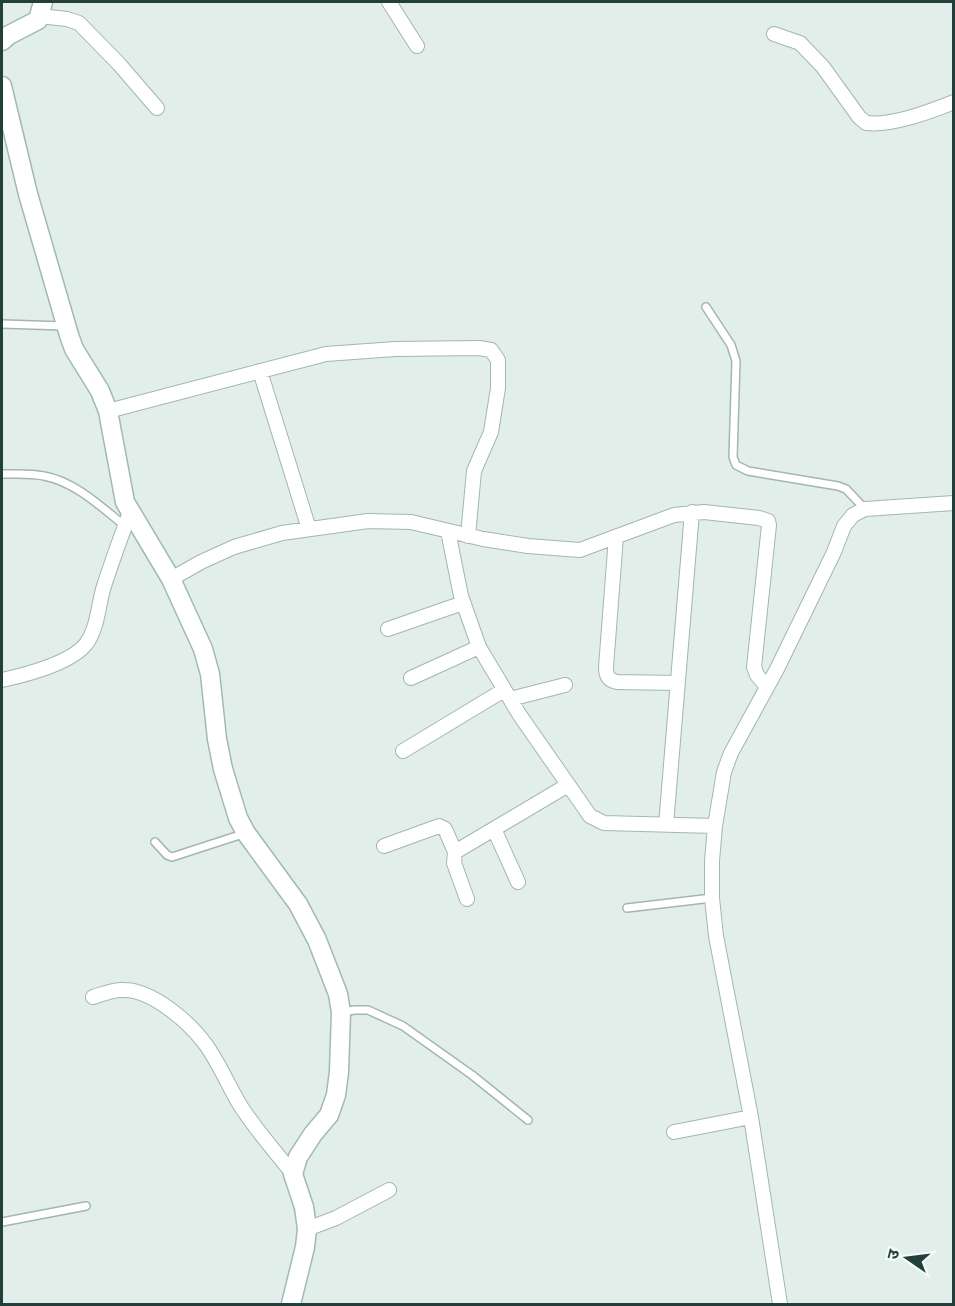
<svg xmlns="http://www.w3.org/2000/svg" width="955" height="1306" font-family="'Titillium Web','Noto Sans Devanagari',sans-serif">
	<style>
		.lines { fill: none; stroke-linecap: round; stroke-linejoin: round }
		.lane-casing { stroke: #a4b6b1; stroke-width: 10 }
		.street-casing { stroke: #a4b6b1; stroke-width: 16 }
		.secondary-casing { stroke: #a0bab3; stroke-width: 21 }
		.lane { stroke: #fff; stroke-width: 7 }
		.street { stroke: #fff; stroke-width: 14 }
		.secondary { stroke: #fff; stroke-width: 18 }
	</style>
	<rect width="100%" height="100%" fill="#e2eee9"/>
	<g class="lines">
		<g class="lane-casing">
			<path id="lane" d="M706 307 731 345 736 361 733 457 736 465 748 471 838 486 846 489 865 509
				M2 324 64 326
				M2 474C16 474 31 473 44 476 76 482 101 507 125 526
				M155 842 167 855 172 857 246 833
				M627 908 712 898
				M341 1012 355 1010H368L403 1026 472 1075 528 1120
				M2 1222 86 1206"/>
		</g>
		<g class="street-casing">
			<path id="street" d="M389 2 417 46
				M39 16 67 19 79 23 119 64 157 108
				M774 34 800 43 823 67 859 117 866 123C892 126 929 112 954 102
				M260 371 309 529
				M108 411 326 354 395 349 479 348 491 350 498 360V388L491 432 474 471 468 536
				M448 531 461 596 479 647 519 714 590 816 604 823 715 826
				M616 537 606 667C606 676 608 680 617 682L678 683
				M171 579 201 562 234 547 282 533 368 521 411 522 483 539 528 546 580 550 674 515 704 512 759 518 768 521 769 525 754 667 757 675 767 687
				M388 629 463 603
				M411 678 479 647
				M2 680C25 675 71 663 86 644 98 628 98 605 104 586 112 561 121 537 130 512
				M510 699 565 685
				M403 751 504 690
				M666 825 692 512
				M494 829 518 882
				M384 846 439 826 445 829 455 852
				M467 899 454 863 455 852 568 785
				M93 997C103 994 114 989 124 990 153 990 190 1023 206 1045 219 1063 228 1085 240 1105 255 1129 275 1151 293 1174
				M674 1132 751 1117
				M307 1229 336 1218 389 1190
				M780 1304 751 1117 716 936 712 898V861L715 826 724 772 731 753 777 669 834 552 844 526 853 515 865 509 954 503"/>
		</g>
		<g class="secondary-casing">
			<path id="secondary" d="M2 41 9 35 38 20 43 2
				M2 86 28 194 69 335 74 349 100 391 108 411 125 502 171 579 203 649 210 674 217 739 223 769 238 818 246 833 298 904 317 940 338 994 341 1012 339 1072 336 1095 329 1115 313 1134 298 1157 293 1174 304 1207 307 1229 305 1247 291 1304"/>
		</g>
		<use href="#lane" class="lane"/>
		<use href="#street" class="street"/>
		<use href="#secondary" class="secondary"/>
	</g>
	<rect width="955" height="1306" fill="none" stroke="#21403a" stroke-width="6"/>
	<g transform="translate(907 1258) rotate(284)" stroke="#f3faf7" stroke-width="4.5" paint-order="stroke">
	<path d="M0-4.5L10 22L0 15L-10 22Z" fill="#21403a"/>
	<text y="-9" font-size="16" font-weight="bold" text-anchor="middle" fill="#21403a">उ</text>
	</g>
</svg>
